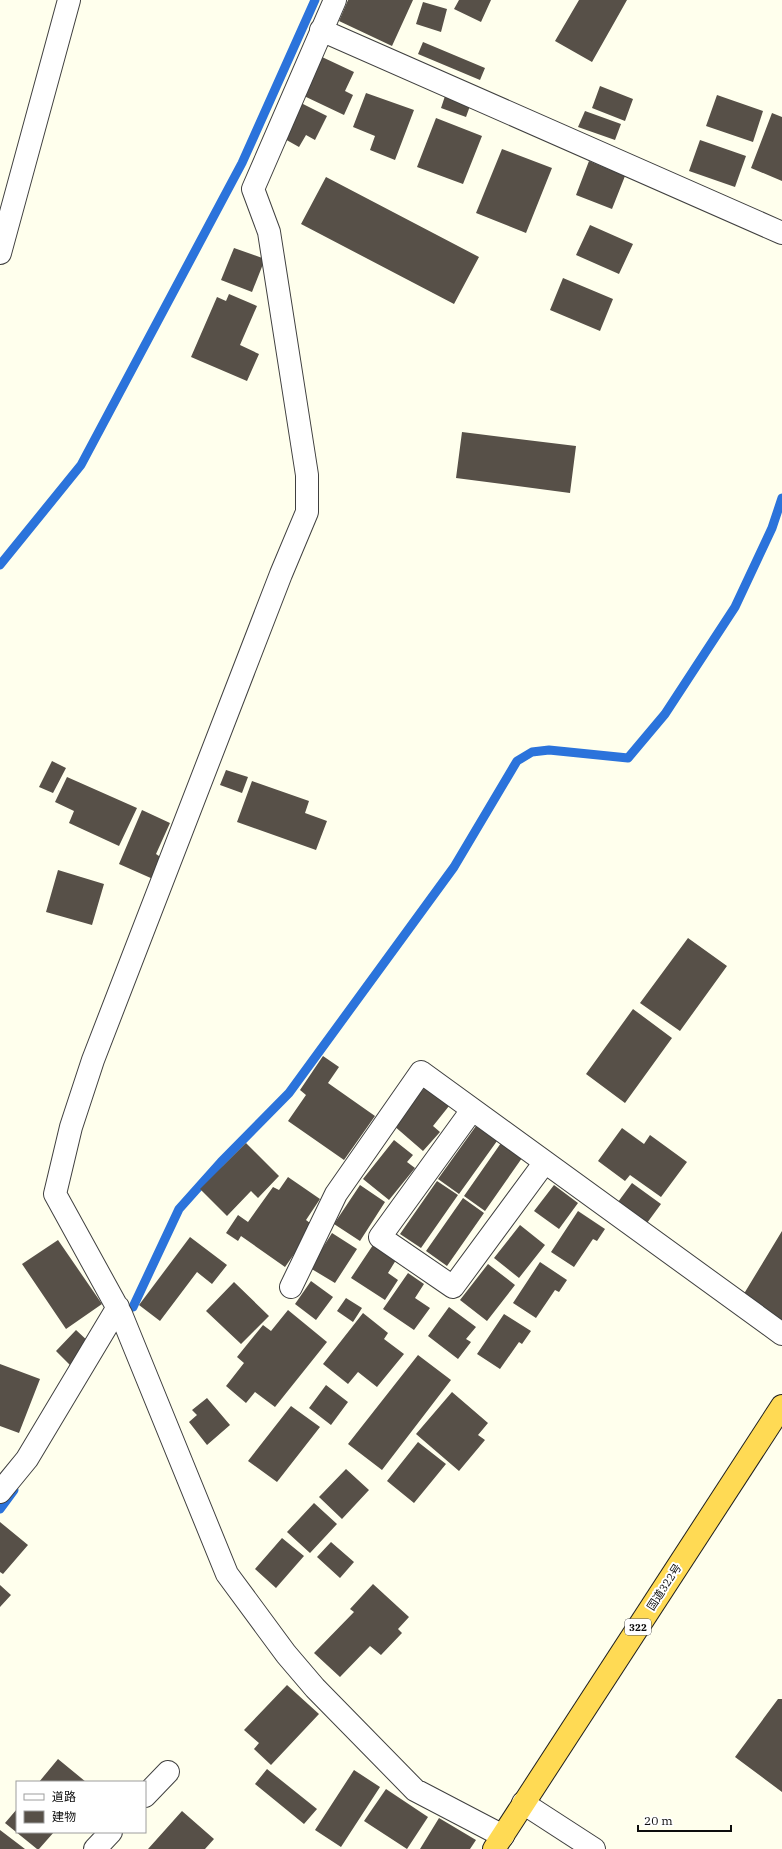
<svg xmlns="http://www.w3.org/2000/svg" width="782" height="1849" font-family="'IBM Plex Serif','Noto Sans JP',serif">
	<style>
		.lines { fill: none; stroke-linecap: round; stroke-linejoin: round }
		.stream { stroke: #2b73db; stroke-width: 9 }
		.building { fill: #575048 }
		.minor-casing { stroke: #404040; stroke-width: 24 }
		.tertiary-casing { stroke: #404040; stroke-width: 24 }
		.trunk-casing { stroke: #1e1e1e; stroke-width: 24 }
		.minor { stroke: #fff; stroke-width: 22 }
		.tertiary { stroke: #fff; stroke-width: 22 }
		.trunk { stroke: #ffda54; stroke-width: 22 }
		.labels { text-anchor: middle; dominant-baseline: central; stroke-width: 4; stroke-linejoin: round; paint-order: stroke }
		.shield { fill: #fff; stroke: #565656; stroke-width: 1 }
		.shield-label { font-size: 10px; font-weight: bold; fill: #0d0d0d }
		.street-label { font-size: 11px; fill: #0d0d0d; stroke: #fff }
	</style>
	<rect width="100%" height="100%" fill="#ffffed"/>
	<g class="lines">
		<path class="stream" d="M0 565 81 465 242 163 315 0
			M133 1307 179 1209 221 1162 289 1093 454 867 517 761 532 752 549 750 628 758 665 714 735 607 772 528 782 498
			M0 1509 14 1490"/>
	</g>
	<path class="building" d="M348 0H413L392 46 339 21Z
		M459 0H491L481 22 454 9Z
		M579 0H627L592 62 555 41Z
		M423 2 447 9 441 32 416 24Z
		M423 42 485 68 480 80 418 54Z
		M322 57 354 72 345 91 353 95 344 115 304 96Z
		M600 86 633 99 625 121 592 108Z
		M366 93 414 110 395 160 370 150 375 136 353 127Z
		M717 95 763 111 753 142 706 126Z
		M445 96 470 106 466 117 441 108Z
		M301 103 327 116 315 140 306 135 299 147 283 138Z
		M585 111 621 124 615 140 578 127Z
		M772 113 782 117V181L751 168Z
		M436 118 482 136 463 184 417 167Z
		M700 140 746 156 735 187 689 171Z
		M502 149 552 168 526 233 476 213Z
		M589 161 625 176 612 209 576 195Z
		M326 177 479 257 454 304 301 224Z
		M590 225 633 244 619 274 576 255Z
		M234 248 265 259 252 292 221 280Z
		M563 278 613 299 600 331 550 310Z
		M229 294 257 306 240 345 259 354 247 381 191 357 217 297 226 301Z
		M462 432 576 446 570 493 456 478Z
		M52 761 66 768 53 793 39 787Z
		M226 770 248 777 242 793 220 785Z
		M67 777 137 808 119 846 69 823 74 811 55 802Z
		M252 781 309 801 305 813 327 821 316 850 237 822Z
		M142 810 170 823 156 854 162 858 153 879 119 864Z
		M58 870 104 884 92 925 46 912Z
		M688 938 727 966 680 1031 640 1003Z
		M633 1009 672 1038 625 1103 586 1074Z
		M323 1056 339 1067 328 1083 375 1116 344 1160 288 1121 306 1095 300 1090Z
		M426 1086 449 1106 433 1126 440 1132 423 1151 393 1125Z
		M476 1126 497 1141 459 1194 438 1179Z
		M622 1128 644 1144 650 1135 687 1162 661 1197 630 1175 625 1181 598 1161Z
		M394 1140 413 1155 407 1162 415 1168 389 1200 363 1179Z
		M246 1143 279 1176 258 1198 251 1191 227 1216 200 1189Z
		M501 1143 522 1158 485 1211 464 1196Z
		M288 1177 320 1199 306 1220 314 1226 285 1267 241 1236 238 1241 226 1233 238 1215 248 1222 273 1187 279 1190Z
		M437 1181 458 1195 421 1248 400 1234Z
		M632 1183 661 1204 647 1223 618 1202Z
		M360 1185 385 1202 360 1241 334 1224Z
		M554 1185 578 1203 559 1229 534 1211Z
		M463 1198 484 1213 447 1266 426 1251Z
		M578 1211 605 1229 597 1241 593 1239 574 1267 551 1252Z
		M520 1225 545 1245 519 1278 494 1258Z
		M782 1231V1319L781 1321 742 1297Z
		M332 1233 357 1249 335 1283 310 1268Z
		M190 1237 227 1265 212 1284 197 1272 160 1321 139 1305Z
		M58 1240 102 1304 66 1329 22 1264Z
		M373 1245 396 1260 388 1273 398 1280 385 1300 351 1278Z
		M540 1262 567 1280 559 1292 555 1290 536 1318 513 1303Z
		M488 1264 515 1285 487 1321 460 1300Z
		M408 1273 424 1284 415 1298 430 1308 414 1330 383 1309Z
		M311 1281 333 1297 316 1320 295 1304Z
		M234 1282 269 1316 241 1344 206 1311Z
		M346 1298 362 1308 353 1322 337 1311Z
		M449 1307 476 1327 466 1339 471 1342 458 1359 428 1336Z
		M288 1310 327 1342 275 1407 255 1392 246 1403 226 1386 244 1363 237 1357 263 1325 271 1331Z
		M363 1313 388 1333 384 1339 404 1354 377 1387 358 1372 348 1384 323 1364Z
		M504 1314 531 1331 522 1344 519 1342 500 1369 477 1354Z
		M76 1330 90 1343 70 1365 56 1351Z
		M418 1355 451 1380 382 1470 348 1444Z
		M0 1364 40 1379 19 1433 0 1426Z
		M326 1385 348 1402 331 1425 309 1408Z
		M452 1392 488 1423 478 1435 485 1440 459 1471 416 1434Z
		M207 1398 230 1425 207 1445 189 1422 197 1415 192 1410Z
		M291 1406 320 1427 277 1482 248 1461Z
		M418 1442 446 1464 414 1503 387 1481Z
		M346 1469 369 1490 342 1519 319 1497Z
		M314 1503 337 1524 310 1553 287 1532Z
		M0 1522 28 1545 3 1574 0 1572Z
		M282 1538 304 1556 276 1588 255 1569Z
		M331 1542 354 1562 340 1578 317 1557Z
		M373 1584 409 1617 398 1629 402 1633 381 1655 370 1646 340 1677 314 1653 354 1612 350 1609Z
		M0 1585 11 1595 0 1607Z
		M287 1685 319 1714 271 1765 254 1749 259 1743 244 1730Z
		M778 1699H782V1792L735 1757Z
		M58 1759 86 1782H39Z
		M267 1769 317 1809 304 1824 255 1784Z
		M354 1770 380 1787 341 1847 315 1830Z
		M386 1789 428 1817 407 1849 364 1821Z
		M17 1809V1832H54L39 1849H37L5 1823Z
		M182 1811 214 1839 205 1849H148Z
		M439 1818 476 1840 470 1849H420Z
		M0 1830 25 1849H0Z"/>
	<g class="lines">
		<g class="minor-casing">
			<path id="minor" d="M335 0 253 189 269 232 307 475V512L281 574 93 1060 71 1127 55 1194 121 1314 227 1574 286 1654 315 1688 415 1790 503 1836
				M321 30 782 233
				M0 253 69 0
				M472 1110 380 1237 453 1287 545 1162
				M291 1287 336 1194 421 1072 782 1334
				M0 1492 27 1459 118 1307
				M145 1796 168 1772
				M95 1849 111 1832"/>
		</g>
		<g class="tertiary-casing">
			<path id="tertiary" d="M523 1803 594 1849"/>
		</g>
		<g class="trunk-casing">
			<path id="trunk" d="M494 1849 782 1406"/>
		</g>
		<use href="#minor" class="minor"/>
		<use href="#tertiary" class="tertiary"/>
		<use href="#trunk" class="trunk"/>
	</g>
	<g class="labels">
		<rect class="shield" x="625" y="1619" width="26" height="16" rx="3"/>
		<g class="shield-label">
			<text x="638" y="1627">322</text>
		</g>
		<g class="street-label">
			<text transform="translate(664 1587) rotate(-57)">国道322号</text>
		</g>
	</g>
	<rect x="16" y="1781" width="130" height="52" fill="#ffffff" stroke="#9e9e9e"/>
	<rect x="24" y="1794" width="20" height="6" fill="#ffffff" stroke="#9e9e9e"/>
	<text x="52" y="1801" font-size="12" fill="#0d0d0d">道路</text>
	<rect x="24" y="1811" width="20" height="12" fill="#575048" stroke="#9e9e9e"/>
	<text x="52" y="1821" font-size="12" fill="#0d0d0d">建物</text>
	<path d="M638 1825v6h93v-6" fill="none" stroke="#0d0d0d" stroke-width="2"/>
	<text x="644" y="1825" font-size="12" fill="#0d0d0d" stroke="#ffffff" stroke-width="3" paint-order="stroke">20 m</text>
</svg>
